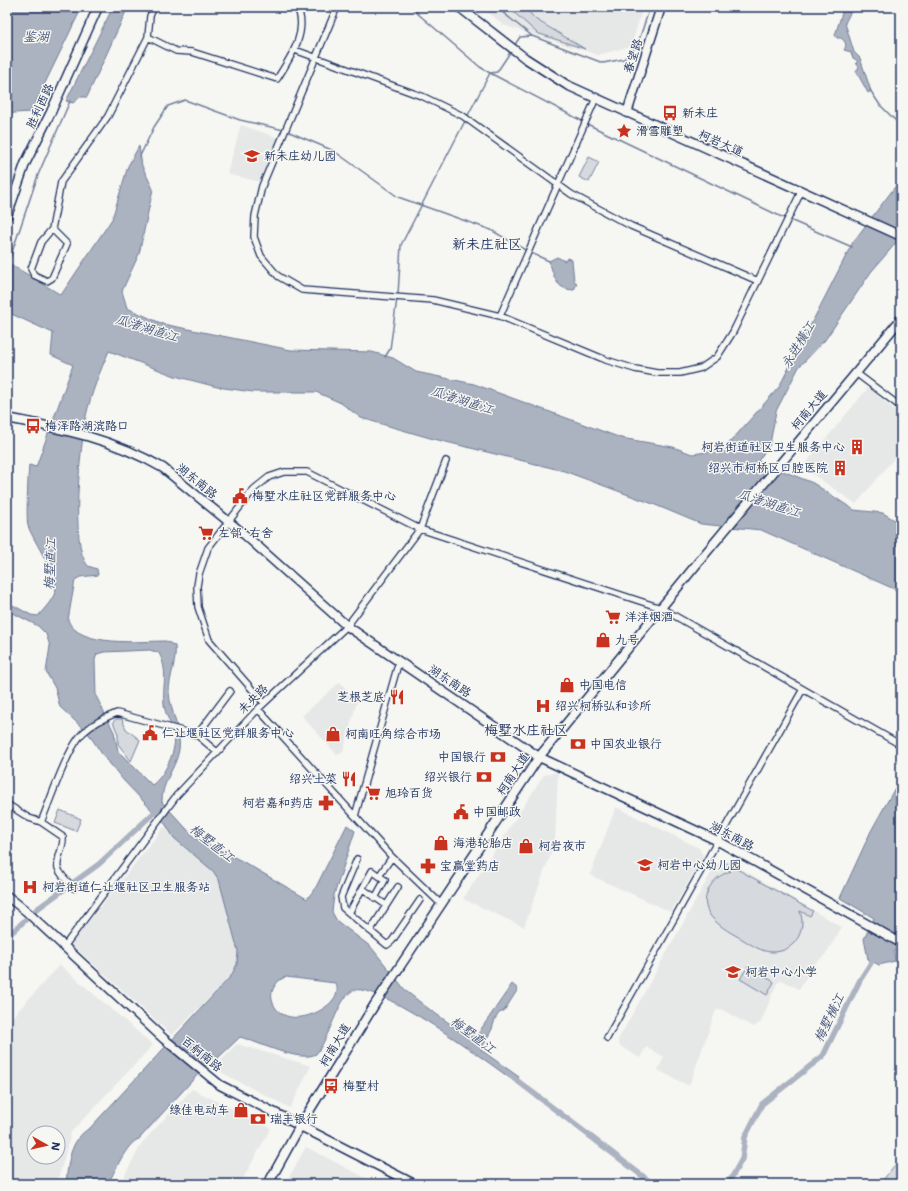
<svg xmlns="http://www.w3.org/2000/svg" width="908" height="1191" font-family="'Shantell Sans','LXGW WenKai TC',sans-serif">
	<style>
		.built { fill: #e6e7e7; fill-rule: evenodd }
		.green { fill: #d6d9dd; stroke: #78849e }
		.water { fill: #abb2c0; stroke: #717e99; fill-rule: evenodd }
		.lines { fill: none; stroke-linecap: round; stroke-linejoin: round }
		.stream { stroke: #717e99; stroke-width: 1.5 }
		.canal { stroke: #abb2c0; stroke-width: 5.5 }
		.street-casing { stroke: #1b2f5e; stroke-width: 8 }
		.secondary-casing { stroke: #1b2f5e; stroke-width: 11 }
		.street { stroke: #f6f6f2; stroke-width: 5.5 }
		.secondary { stroke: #f6f6f2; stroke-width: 8 }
		.labels { text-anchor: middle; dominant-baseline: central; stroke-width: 3; stroke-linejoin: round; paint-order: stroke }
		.street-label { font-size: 12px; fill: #1b2f5e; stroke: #f6f6f2 }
		.poi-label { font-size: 12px; fill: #1b2f5e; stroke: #f6f6f2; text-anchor: start }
		.water-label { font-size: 13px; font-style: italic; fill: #46567b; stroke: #f6f6f2 }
		.quarter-label { font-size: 14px; fill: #1b2f5e; stroke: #f6f6f2 }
	</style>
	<rect width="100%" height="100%" fill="#f6f6f2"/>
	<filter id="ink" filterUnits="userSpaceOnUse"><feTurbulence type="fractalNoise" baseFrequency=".025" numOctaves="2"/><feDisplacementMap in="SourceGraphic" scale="8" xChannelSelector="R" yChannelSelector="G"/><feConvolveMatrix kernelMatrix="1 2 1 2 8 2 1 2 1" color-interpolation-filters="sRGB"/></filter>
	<g filter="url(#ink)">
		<path class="built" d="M483 7H643L631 46 598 55 503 25Z
			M241 125 278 138 261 182 227 174Z
			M868 388 901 415V450L856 504 807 470 810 466 806 463Z
			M340 682 357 701 343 752 337 755 302 716Z
			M558 772 555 842 524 927 463 899 544 775Z
			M616 807 699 848 703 856 671 912 590 875Z
			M164 827 213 871 221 882 238 951 236 967 231 976 172 1035 71 944Z
			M727 861 842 927 825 955 814 964 799 989 782 980 777 983 761 1022 753 1027 721 1009 716 1010 689 1086 658 1070 664 1057 646 1047 640 1058 620 1046 618 1040 716 864Z
			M60 965 153 1045 71 1132 57 1184H7V1023ZM34 1133H58V1157H34Z
			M237 1044 311 1066 290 1108 213 1068Z
			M192 1089 271 1128 240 1184H120L142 1143Z
			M306 1147 377 1184H285Z"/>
		<path class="green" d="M508 7H525L535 19 585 49 537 33Z
			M589 157 599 162 589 182 579 177Z
			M116 719H122L126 729 140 740 131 761 118 744V734L113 722Z
			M60 810 81 819 76 831 55 823Z
			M726 863 813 911 810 916 800 911C807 930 795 952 773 952 761 952 752 945 742 939 724 929 697 915 708 890 713 880 721 874 731 871L724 867Z
			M748 966 774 982 767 995 740 979Z
			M901 1157V1174L893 1184H880Z"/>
		<path class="water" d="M7 7H82L31 112 14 113 7 118Z
			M113 7H128L87 97H80L73 103 66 101Z
			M841 7H853L845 23 854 52 860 58 871 91 868 93 856 71 859 67 856 63 858 61 853 58 851 52 844 50C847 45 846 42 841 38H837L835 35 842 13Z
			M139 146 142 166 153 189 139 254 122 291 127 308 163 324 291 350 372 352 393 358 416 372 474 384 621 438 673 447 692 454 723 450 779 387 853 242 901 179V237L871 272 825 340 799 367 776 411 770 444 758 461 813 483 854 510 883 513 901 524V592L761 530 701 524 653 504 564 471 430 438 361 418 341 403 316 392H253L217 387 175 376 109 351C100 371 91 394 86 416 81 444 69 545 88 566L97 569 98 575 80 577 75 580 68 620C78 648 142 641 166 641L175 646C177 661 169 677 169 692 170 712 182 730 179 750 176 768 161 783 162 802L195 838 242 861 307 899 316 887 347 825 355 831 334 895 332 912 337 921 371 947 406 991 429 1009 469 1037 477 1035 512 984 518 989 504 1011 499 1013 495 1019 492 1029 481 1050 519 1077 515 1082C494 1066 374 978 352 991 338 999 329 1039 316 1054 300 1063 258 1042 240 1037L217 1059 211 1060 139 1139C127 1142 114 1173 108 1184H66C68 1163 70 1139 90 1128L231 976 237 964 238 951 219 880 213 871 174 838 166 825 124 781 102 754 88 733 60 707 55 688 46 672 50 646 46 634 38 626 7 610V602L31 615 38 616C44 609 55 598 56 588 58 577 33 540 28 526 26 519 28 475 29 465L36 467 73 365 51 355 53 333 7 312V262L61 295 112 219 128 166ZM150 650 159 653C169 673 162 684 164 704 165 715 171 723 174 733 178 749 164 777 152 785L118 751 114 732 96 696 95 660 97 654 104 652ZM286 977 335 983C349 1002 292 1034 275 1007 272 1002 271 997 272 992 274 985 279 979 286 977Z
			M557 257 565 261 567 258 572 260 574 281 577 283 574 290C555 289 555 278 549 261Z
			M901 777V946L894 951 895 961 879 965 868 959 864 939 874 918 840 898 871 831Z"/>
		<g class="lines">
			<path class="stream" d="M410 7 480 67 490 73 497 72 511 51
				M496 7 532 36
				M514 46 520 37 532 36 603 63 624 59 637 46 650 7
				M870 90 880 105 901 126
				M467 117 490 73 584 122
				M587 124 786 219
				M287 131 334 151 398 197 491 230 527 251
				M140 156 154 127 168 106 185 100 240 120 284 130
				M790 220 852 247
				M531 253 549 261
				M8 264 38 175 70 101
				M398 295 401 245 465 121
				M385 357 390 349 397 299"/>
			<path class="canal" d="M7 937 37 909 99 864 159 808
				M511 1076 653 1184
				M728 1184 742 1159 745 1137 762 1104 823 1056 860 980 876 955"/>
			<g class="street-casing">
				<path id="street" d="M154 7 150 16 148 37 176 51 192 52 277 79C290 58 309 32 297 7
					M337 7 262 186 255 216 254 237 261 256 278 276 302 290 433 300 500 316 606 360 635 369 657 373H680L701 368 717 357 733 332 801 192
					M295 50 424 97 463 116 571 194 631 226 758 281
					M52 229 67 244 52 278 47 281 34 275 31 269 41 242 52 229 61 182 108 116 148 37
					M500 316 596 98
					M856 373 901 407
					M264 703 209 640 198 607 197 586 199 574 208 548 254 489 269 477 284 472H307L420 529 661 608 901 745
					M258 709 392 857 441 904
					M197 735 230 691
					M7 804 29 818 41 822 63 837C64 848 56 858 58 868 60 875 69 883 74 888
					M355 816 399 661
					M41 822C51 799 68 746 84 732 93 724 106 717 117 713L197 735 217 752
					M357 859 341 897 343 908 387 945 392 941 420 900
					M379 876 392 857
					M363 889 386 905
					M349 913 372 871 385 880 375 898
					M370 931 398 887
					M63 948 177 795 258 709 347 626 420 529 446 461
					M607 1038 803 689"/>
			</g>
			<g class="secondary-casing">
				<path id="secondary" d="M459 7 525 58 567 85 901 236
					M627 113 661 7
					M7 216 25 164 51 112 98 7
					M7 418C64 429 113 439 163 468L245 535 347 626 539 757 718 841 901 943
					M7 896 26 911 164 1039 220 1085 414 1184
					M268 1184 300 1126 375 1004 539 757 705 554 901 319"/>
			</g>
			<use href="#street" class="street"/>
			<use href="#secondary" class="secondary"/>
		</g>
	</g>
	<defs>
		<g id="bus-bare" transform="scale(1.2)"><path d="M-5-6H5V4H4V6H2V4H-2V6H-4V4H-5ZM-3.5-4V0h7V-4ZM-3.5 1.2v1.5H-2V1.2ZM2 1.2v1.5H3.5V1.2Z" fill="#c8321e" stroke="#f6f6f2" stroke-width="2.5" paint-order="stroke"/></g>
		<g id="sight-bare" transform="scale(1.2)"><path d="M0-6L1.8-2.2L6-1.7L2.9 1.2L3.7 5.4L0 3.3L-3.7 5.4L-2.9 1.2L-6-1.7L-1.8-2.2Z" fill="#c8321e" stroke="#f6f6f2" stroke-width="2.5" paint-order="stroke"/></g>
		<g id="school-bare" transform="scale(1.2)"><path d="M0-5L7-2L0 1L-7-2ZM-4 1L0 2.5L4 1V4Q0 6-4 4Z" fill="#c8321e" stroke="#f6f6f2" stroke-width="2.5" paint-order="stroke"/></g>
		<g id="building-bare" transform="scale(1.2)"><path d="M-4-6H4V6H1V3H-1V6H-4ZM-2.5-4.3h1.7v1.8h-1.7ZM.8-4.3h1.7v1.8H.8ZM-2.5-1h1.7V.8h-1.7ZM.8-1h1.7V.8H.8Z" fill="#c8321e" stroke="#f6f6f2" stroke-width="2.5" paint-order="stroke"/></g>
		<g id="civic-bare" transform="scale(1.2)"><path d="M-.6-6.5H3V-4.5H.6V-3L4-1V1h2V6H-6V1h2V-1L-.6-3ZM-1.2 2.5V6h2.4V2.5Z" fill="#c8321e" stroke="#f6f6f2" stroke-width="2.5" paint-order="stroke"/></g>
		<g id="supermarket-bare" transform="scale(1.2)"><path d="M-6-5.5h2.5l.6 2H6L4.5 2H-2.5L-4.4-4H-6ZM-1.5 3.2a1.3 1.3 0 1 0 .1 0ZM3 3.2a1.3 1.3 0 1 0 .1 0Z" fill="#c8321e" stroke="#f6f6f2" stroke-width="2.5" paint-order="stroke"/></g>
		<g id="shop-bare" transform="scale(1.2)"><path d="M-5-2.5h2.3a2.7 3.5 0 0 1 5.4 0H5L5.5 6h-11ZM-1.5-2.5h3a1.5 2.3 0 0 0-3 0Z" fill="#c8321e" stroke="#f6f6f2" stroke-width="2.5" paint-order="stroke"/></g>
		<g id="restaurant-bare" transform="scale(1.2)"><path d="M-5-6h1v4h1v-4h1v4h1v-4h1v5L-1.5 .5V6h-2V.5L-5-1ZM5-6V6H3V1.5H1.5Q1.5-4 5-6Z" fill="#c8321e" stroke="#f6f6f2" stroke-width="2.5" paint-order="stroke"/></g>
		<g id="hospital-bare" transform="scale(1.2)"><path d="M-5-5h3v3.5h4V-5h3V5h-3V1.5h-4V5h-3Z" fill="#c8321e" stroke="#f6f6f2" stroke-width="2.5" paint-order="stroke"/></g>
		<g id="bank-bare" transform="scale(1.2)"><path d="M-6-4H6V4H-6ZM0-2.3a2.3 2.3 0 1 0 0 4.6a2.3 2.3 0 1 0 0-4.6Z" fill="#c8321e" stroke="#f6f6f2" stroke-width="2.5" paint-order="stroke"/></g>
		<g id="pharmacy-bare" transform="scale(1.2)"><path d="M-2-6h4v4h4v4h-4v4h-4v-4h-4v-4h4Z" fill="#c8321e" stroke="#f6f6f2" stroke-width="2.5" paint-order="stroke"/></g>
	</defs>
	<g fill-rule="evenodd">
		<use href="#bus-bare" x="670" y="113"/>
		<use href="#sight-bare" x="624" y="131"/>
		<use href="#school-bare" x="252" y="156"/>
		<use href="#bus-bare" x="33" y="426"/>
		<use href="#building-bare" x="857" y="447"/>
		<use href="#building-bare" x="840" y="468"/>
		<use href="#civic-bare" x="240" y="496"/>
		<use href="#supermarket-bare" x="206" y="533"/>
		<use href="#supermarket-bare" x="613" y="617"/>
		<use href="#shop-bare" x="603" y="640"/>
		<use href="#shop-bare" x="567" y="685"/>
		<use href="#restaurant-bare" x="397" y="697"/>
		<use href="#hospital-bare" x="543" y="706"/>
		<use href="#civic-bare" x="150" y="733"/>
		<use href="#shop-bare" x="333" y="734"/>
		<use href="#bank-bare" x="578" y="744"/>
		<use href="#bank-bare" x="498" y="757"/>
		<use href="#bank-bare" x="484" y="777"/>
		<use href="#restaurant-bare" x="349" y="779"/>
		<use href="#supermarket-bare" x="373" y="793"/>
		<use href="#pharmacy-bare" x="326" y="803"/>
		<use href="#civic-bare" x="461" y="812"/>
		<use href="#shop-bare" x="441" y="843"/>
		<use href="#shop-bare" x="526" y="846"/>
		<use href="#school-bare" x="645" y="865"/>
		<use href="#pharmacy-bare" x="428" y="866"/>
		<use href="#hospital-bare" x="30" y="887"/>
		<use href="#school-bare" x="733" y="972"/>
		<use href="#bus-bare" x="331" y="1086"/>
		<use href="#shop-bare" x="241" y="1110"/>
		<use href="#bank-bare" x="258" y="1119"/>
	</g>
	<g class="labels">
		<g class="street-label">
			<text transform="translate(633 56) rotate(-72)">春望路</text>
			<text transform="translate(40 106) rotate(-65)">胜利西路</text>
			<text transform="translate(721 143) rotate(24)">柯岩大道</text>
			<text transform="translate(809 410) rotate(-50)">柯南大道</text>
			<text transform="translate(197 481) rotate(39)">湖东南路</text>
			<text transform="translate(450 681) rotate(34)">湖东南路</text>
			<text transform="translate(253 699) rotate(-45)">未央路</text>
			<text transform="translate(513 774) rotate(-56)">柯南大道</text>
			<text transform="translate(732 836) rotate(28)">湖东南路</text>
			<text transform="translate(335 1045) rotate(-59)">柯南大道</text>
			<text transform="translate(202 1054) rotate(39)">百舸南路</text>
		</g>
		<g class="poi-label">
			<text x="682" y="113">新未庄</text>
			<text x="636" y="131">滑雪雕塑</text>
			<text x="264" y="156">新未庄幼儿园</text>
			<text x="45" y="426">梅泽路湖滨路口</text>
			<text x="845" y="447" text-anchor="end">柯岩街道社区卫生服务中心</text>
			<text x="828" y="468" text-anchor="end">绍兴市柯桥区口腔医院</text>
			<text x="252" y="496">梅墅水庄社区党群服务中心</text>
			<text x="218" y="533">左邻˙右舍</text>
			<text x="625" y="617">洋洋烟酒</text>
			<text x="615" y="640">九号</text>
			<text x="579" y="685">中国电信</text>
			<text x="385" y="697" text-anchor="end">芝根芝底</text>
			<text x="555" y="706">绍兴柯桥弘和诊所</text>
			<text x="162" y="733">仁让堰社区党群服务中心</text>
			<text x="345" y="734">柯南旺角综合市场</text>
			<text x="590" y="744">中国农业银行</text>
			<text x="486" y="757" text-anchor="end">中国银行</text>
			<text x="472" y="777" text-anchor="end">绍兴银行</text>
			<text x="337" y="779" text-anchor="end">绍兴土菜</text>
			<text x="385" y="793">旭玲百货</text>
			<text x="314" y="803" text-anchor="end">柯岩嘉和药店</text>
			<text x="473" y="812">中国邮政</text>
			<text x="453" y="843">海港轮胎店</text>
			<text x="538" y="846">柯岩夜市</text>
			<text x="657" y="865">柯岩中心幼儿园</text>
			<text x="440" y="866">宝赢堂药店</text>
			<text x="42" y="887">柯岩街道仁让堰社区卫生服务站</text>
			<text x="745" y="972">柯岩中心小学</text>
			<text x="343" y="1086">梅墅村</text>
			<text x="229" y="1110" text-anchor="end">绿佳电动车</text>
			<text x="270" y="1119">瑞丰银行</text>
		</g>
		<g class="water-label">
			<text x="36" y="36">鉴湖</text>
			<text transform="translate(147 328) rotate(17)">瓜渚湖直江</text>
			<text transform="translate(798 345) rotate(-59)">永进横江</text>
			<text transform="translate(462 400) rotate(18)">瓜渚湖直江</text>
			<text transform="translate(769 503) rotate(18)">瓜渚湖直江</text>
			<text transform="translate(50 564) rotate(-88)">梅墅直江</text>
			<text transform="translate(212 843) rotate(38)">梅墅直江</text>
			<text transform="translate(829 1018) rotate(-64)">梅墅横江</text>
			<text transform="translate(473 1035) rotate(37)">梅墅直江</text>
		</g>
		<g class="quarter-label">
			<text x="487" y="244">新未庄社区</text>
			<text x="526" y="730">梅墅水庄社区</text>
		</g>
	</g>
	<rect width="908" height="1191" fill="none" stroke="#f6f6f2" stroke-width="24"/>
	<rect x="12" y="12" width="884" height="1167" fill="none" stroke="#1b2f5e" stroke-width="1.5" filter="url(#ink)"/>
	<g transform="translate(46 1145) rotate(98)"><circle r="19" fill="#f6f6f2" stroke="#9ea6b7"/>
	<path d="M0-3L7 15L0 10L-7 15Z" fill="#c8321e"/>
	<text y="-6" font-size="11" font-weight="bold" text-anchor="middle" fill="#1b2f5e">N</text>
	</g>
</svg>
